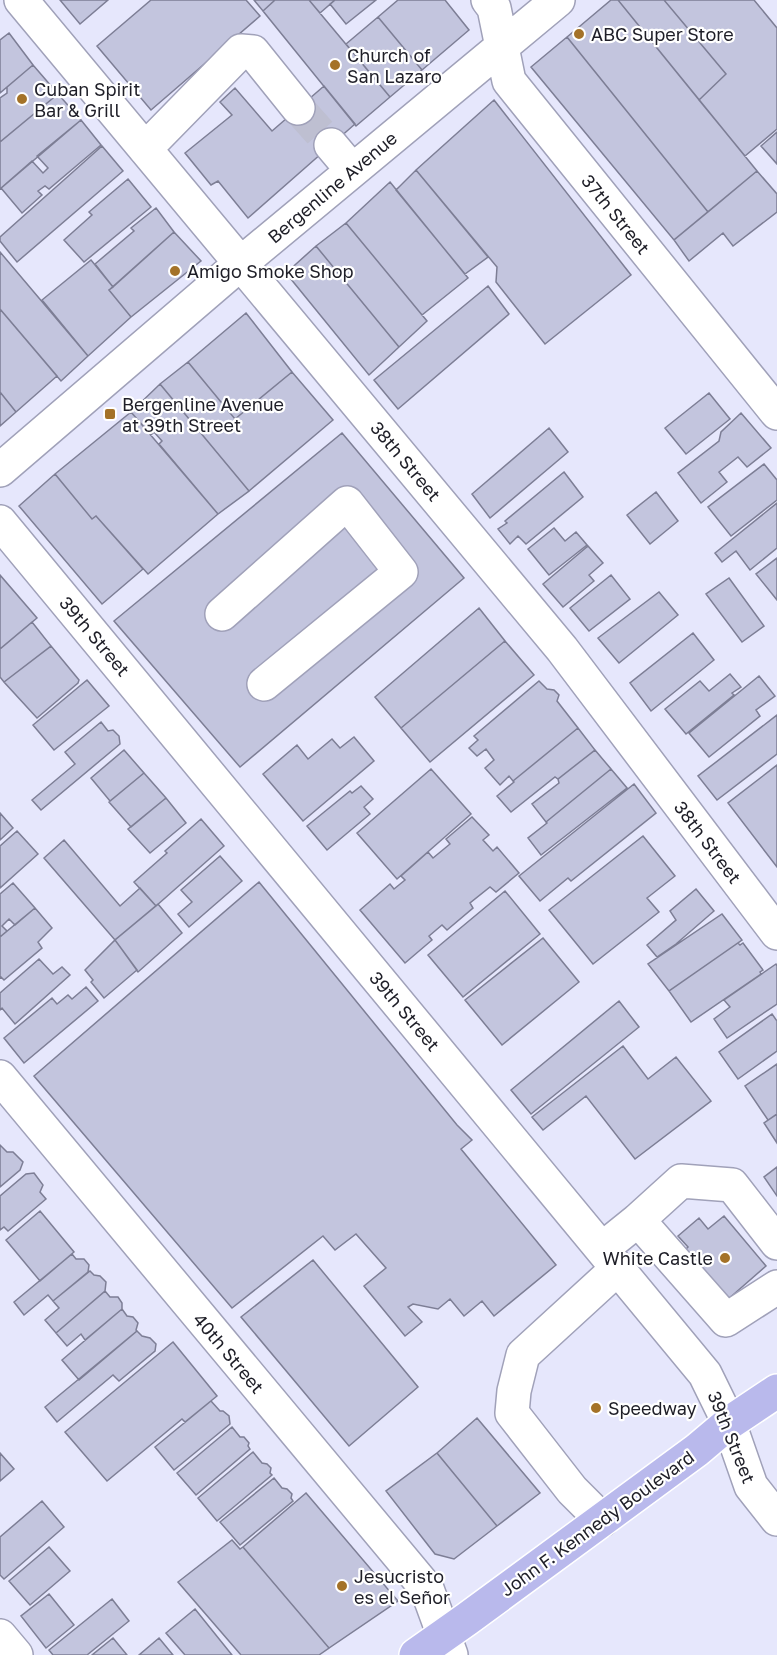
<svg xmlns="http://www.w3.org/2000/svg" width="777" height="1655" font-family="'Golos Text',sans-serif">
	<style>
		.building { fill: #c3c5de; stroke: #7d7e95; stroke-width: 1.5 }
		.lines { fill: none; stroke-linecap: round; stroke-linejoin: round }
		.minor-tunnel { stroke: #bebfd1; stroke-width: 33; stroke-dasharray: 33 16; stroke-linecap: butt }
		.minor-casing { stroke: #a0a1b9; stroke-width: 36 }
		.major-casing { stroke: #fff; stroke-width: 36 }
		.minor { stroke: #fff; stroke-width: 33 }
		.major { stroke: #b9b9ec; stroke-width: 33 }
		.poi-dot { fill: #a47228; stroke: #fff; stroke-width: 2 }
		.labels { text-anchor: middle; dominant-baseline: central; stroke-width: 4.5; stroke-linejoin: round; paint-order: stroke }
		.poi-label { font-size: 18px; fill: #1e1e27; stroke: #fff; text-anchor: start }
		.street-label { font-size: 18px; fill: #1e1e27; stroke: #fff }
	</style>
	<rect width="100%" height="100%" fill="#e6e7fc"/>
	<path class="building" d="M60 0H108L80 24Z
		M151 0H246L260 16 151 110 97 46Z
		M254 0H275L263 11Z
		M275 0H309L390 97 356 126 263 11Z
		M309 0H335L320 13Z
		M335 0H376L346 24 330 4Z
		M398 0H445L469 30 422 70 378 17Z
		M611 0H618L757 171 708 212 567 37Z
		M618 0H664L726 74 699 100Z
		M664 0H754L777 28V129L745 156 699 100 726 74Z
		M378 17 422 70 390 97 346 44Z
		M9 33 33 65 0 93V40Z
		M567 37 708 212 674 240 531 67Z
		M33 65 58 94 0 142V98L7 93V87Z
		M324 86 355 124 248 218 218 181 211 185 185 153 232 115 220 102 235 88 272 131Z
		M58 94 81 120 0 189V142Z
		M494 100 631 275 545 344 496 282 497 267 416 170Z
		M81 120 101 145 49 189 45 186 38 191 42 195 22 213 1 188 32 161 43 173 48 168 37 156Z
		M777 132V164L761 146Z
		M102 146 123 171 17 262 0 241V237Z
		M416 170 488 257 465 274 396 190Z
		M757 171 777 194V212L733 246 723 233 689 261 674 240Z
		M128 179 151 207 84 262 64 240 92 215 89 212Z
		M390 182 468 278 422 315 346 223Z
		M156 208 174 232 113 287 95 264 134 231 131 228Z
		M346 223 427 321 399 347 316 246Z
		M174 232 201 261 131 317 109 290Z
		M316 246 399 347 369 375 286 273Z
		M0 252 88 356 61 381 0 309Z
		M91 260 113 287 109 290 131 317 88 356 42 300Z
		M488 286 509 314 398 409 374 380Z
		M0 309 57 376 16 412 0 392Z
		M246 313 292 372 235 419 188 362Z
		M188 362 235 419 292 372 333 420 249 491 160 384Z
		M160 384 249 491 218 514 159 444 162 441 154 432 151 435 131 412Z
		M0 392 16 412 0 426Z
		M709 393 730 419 686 454 665 428Z
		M131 412 218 514 148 574 96 516 92 519 55 474Z
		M741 413 771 448 747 467 738 457 719 472 727 482 701 503 678 473 719 441 721 432Z
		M549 428 568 452 490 518 472 494Z
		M342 433 464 578 240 767 114 621Z
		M764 464 777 480V500L731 536 708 507Z
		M564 472 583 497 526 544 518 536 510 544 498 529 507 523 505 521Z
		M55 474 92 519 96 516 143 569 102 604 19 506Z
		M656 492 678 521 650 544 627 515Z
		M777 503V548L750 570 736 551 722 562 715 553Z
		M554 528 565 541 576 532 587 545 549 575 528 549Z
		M588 546 603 563 589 575 594 581 563 607 543 584Z
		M777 558V600L756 574Z
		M0 575 37 618 0 649Z
		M611 575 630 599 589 631 570 608Z
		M729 578 764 626 742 642 706 594Z
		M659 592 678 615 619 663 598 638Z
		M479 608 505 641 401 728 375 697Z
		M32 622 51 646 4 682 0 677V649Z
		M693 633 714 660 651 711 630 683Z
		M505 641 534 675 430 762 401 728Z
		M51 646 79 680 78 683 37 718 4 682Z
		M730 674 741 687 732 693 734 695 686 734 665 709 700 681 709 691Z
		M759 676 775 696 756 710 760 716 709 757 689 733Z
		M87 680 109 706 54 750 33 725Z
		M539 681 547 689 554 690 559 695 557 701 578 728 513 781 509 776 500 785 485 768 494 760 486 749 477 756 469 748 478 740 474 736Z
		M777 715V754L717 800 698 776Z
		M101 722 108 731 113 730 119 736 120 744 41 810 32 800 75 764 65 752Z
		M578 728 595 750 558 779 555 777 511 812 497 796 514 782 513 781Z
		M354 737 374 761 303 821 263 774 297 745 308 759 332 739 340 748Z
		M124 750 144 773 110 801 91 778Z
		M595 750 611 769 546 822 532 804 559 783 558 779Z
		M777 765V867L728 803Z
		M431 769 471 814 397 879 357 833Z
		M611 769 627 788 541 855 528 838 547 823 546 822Z
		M144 773 166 798 131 827 109 802Z
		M634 784 656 813 571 881 568 878 540 901 519 876Z
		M361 786 373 799 364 807 370 814 327 850 307 826 350 791 352 793Z
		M166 798 186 823 150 853 128 829Z
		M0 813 13 828 0 840Z
		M472 817 489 835 483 840 493 851 497 847 519 873 496 892 490 887 470 903 473 908 447 930 442 925 429 936 432 940 405 963 360 910 390 884 394 889 405 880 401 876 428 852 433 858 450 844 446 839Z
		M201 819 224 846 156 906 134 882 167 853 165 851Z
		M17 831 38 854 0 888V846Z
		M643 836 675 876 647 898 659 912 593 964 549 910Z
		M64 840 120 906 140 888 156 906 115 940 44 858Z
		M220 856 242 881 189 927 178 914 192 902 181 890Z
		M259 882 457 1125 472 1140 461 1149 556 1265 494 1316 482 1301 464 1316 450 1299 438 1309 413 1304 408 1307 422 1322 405 1336 364 1286 386 1268 356 1234 335 1250 323 1236 232 1308 34 1076Z
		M13 883 35 908 15 925 9 919 2 926 7 931 0 937V894Z
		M696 889 714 911 676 944 657 957 647 945 676 920 670 911Z
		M505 891 540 934 463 997 428 955Z
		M158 904 182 933 138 972 115 940Z
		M35 908 52 928 38 942 42 948 4 980 1 977 0 978V937Z
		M722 914 742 940 669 991 648 964Z
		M543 938 579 982 502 1045 465 1000Z
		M115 940 137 970 104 998 91 982 93 980 85 970Z
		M738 943 740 945 743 943 763 970 760 972 761 974 691 1022 669 991Z
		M39 959 53 974 62 967 70 975 15 1024 2 1008 0 1010V993Z
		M776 964 777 966V1004L727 1038 714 1019 730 1007 724 1000Z
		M86 987 98 1001 24 1063 4 1038 52 998 57 1004 68 995 72 999Z
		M619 1001 639 1027 531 1114 511 1090Z
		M772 1014 777 1021V1051L738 1079 719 1052Z
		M623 1046 648 1079 676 1057 711 1101 635 1159 586 1096 543 1130 532 1117Z
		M777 1064V1114L768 1120 745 1086Z
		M777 1114V1143L764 1123Z
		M0 1145 7 1152H13L23 1162 20 1170 0 1187Z
		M777 1167V1196L764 1177Z
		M34 1173 43 1185 40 1192 46 1199 8 1231 4 1227 0 1230V1196L26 1174Z
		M40 1211 74 1252 40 1281 6 1240Z
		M724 1216 766 1266 726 1301 684 1251 688 1247 678 1236 699 1218 708 1229Z
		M72 1254 76 1259H84L89 1265 88 1272 53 1301 48 1295 24 1315 14 1302Z
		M313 1260 418 1387 349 1446 241 1317Z
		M90 1271 94 1275 100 1276 106 1282 105 1291 56 1333 45 1320 59 1308 53 1301Z
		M105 1291 110 1297H118L122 1303V1309L85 1340 81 1334 67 1346 56 1333Z
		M122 1309 127 1316 133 1317 138 1323 136 1330 137 1331 79 1380 62 1360Z
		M137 1331 142 1336 150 1338 156 1344 155 1351 119 1381 113 1375 57 1422 45 1407Z
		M173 1342 217 1396 185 1422 182 1419 107 1481 65 1432Z
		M211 1401 220 1411H223L229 1416 230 1424 174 1470 155 1447Z
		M477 1418 540 1493 497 1526 437 1453Z
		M232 1427 240 1437H244L249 1443 248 1446 250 1449 196 1495 177 1473Z
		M253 1452 262 1463 267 1464 271 1468 270 1473 272 1475 217 1521 198 1498Z
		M0 1453 14 1469 0 1481Z
		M437 1453 497 1526 454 1559 435 1554 386 1491Z
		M274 1478 282 1488 287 1489 292 1494 291 1498 293 1501 240 1545 220 1522Z
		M306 1493 398 1601 329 1648 243 1547Z
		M42 1501 64 1527 4 1579 0 1575V1537Z
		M232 1540 240 1549 243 1547 329 1648 319 1655H241L178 1582Z
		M49 1547 70 1571 30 1605 9 1581Z
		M49 1594 74 1625 46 1648 21 1616Z
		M112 1599 129 1621 87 1655H53L49 1650Z
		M195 1609 232 1655H185L166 1633Z
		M113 1638 127 1655H92Z
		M159 1638 173 1655H139Z"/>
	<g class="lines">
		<path class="minor-tunnel" d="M298 108 331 145"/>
		<g class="minor-casing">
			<path id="minor" d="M21 0 562 649 777 933
				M488 0 494 8 509 81 777 413
				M331 145 352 170
				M145 149 241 51 253 52 298 108
				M0 470 240 264 558 0
				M0 522 705 1374 729 1423 751 1486 777 1519
				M222 614 347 503 401 572 264 684
				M0 1077 427 1589 451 1655
				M638 1220 726 1320 777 1287
				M602 1249 638 1220 681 1181 732 1185 777 1243
				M602 1520 572 1490 512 1413 514 1391 523 1355 618 1268
				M0 1636 16 1655"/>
		</g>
		<g class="major-casing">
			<path id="major" d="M416 1655 467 1619 697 1450 729 1423 777 1391"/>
		</g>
		<use href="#minor" class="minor"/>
		<use href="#major" class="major"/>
	</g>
	<g class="poi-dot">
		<circle cx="579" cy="34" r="6"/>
		<circle cx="335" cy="65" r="6"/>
		<circle cx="22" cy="99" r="6"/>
		<circle cx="175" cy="271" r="6"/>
		<rect x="104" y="408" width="12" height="12" rx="3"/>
		<circle cx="725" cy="1258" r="6"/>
		<circle cx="596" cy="1408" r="6"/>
		<circle cx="342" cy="1586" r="6"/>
	</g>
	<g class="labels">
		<g class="poi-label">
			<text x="591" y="34">ABC Super Store</text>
			<text x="347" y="55">Church of<tspan x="347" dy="21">San Lazaro</tspan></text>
			<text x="34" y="89">Cuban Spirit<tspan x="34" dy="21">Bar &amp; Grill</tspan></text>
			<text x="187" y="271">Amigo Smoke Shop</text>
			<text x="122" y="404">Bergenline Avenue<tspan x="122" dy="21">at 39th Street</tspan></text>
			<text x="713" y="1258" text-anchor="end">White Castle</text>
			<text x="608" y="1408">Speedway</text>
			<text x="354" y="1576">Jesucristo<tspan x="354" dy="21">es el Señor</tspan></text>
		</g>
		<g class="street-label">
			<text transform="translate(332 187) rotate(-40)">Bergenline Avenue</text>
			<text transform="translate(616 214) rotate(51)">37th Street</text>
			<text transform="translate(406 461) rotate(50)">38th Street</text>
			<text transform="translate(95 636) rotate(50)">39th Street</text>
			<text transform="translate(708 842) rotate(53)">38th Street</text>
			<text transform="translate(405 1011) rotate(50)">39th Street</text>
			<text transform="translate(229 1353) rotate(50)">40th Street</text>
			<text transform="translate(732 1437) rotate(68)">39th Street</text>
			<text transform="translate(597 1523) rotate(-36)">John F. Kennedy Boulevard</text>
		</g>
	</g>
</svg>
